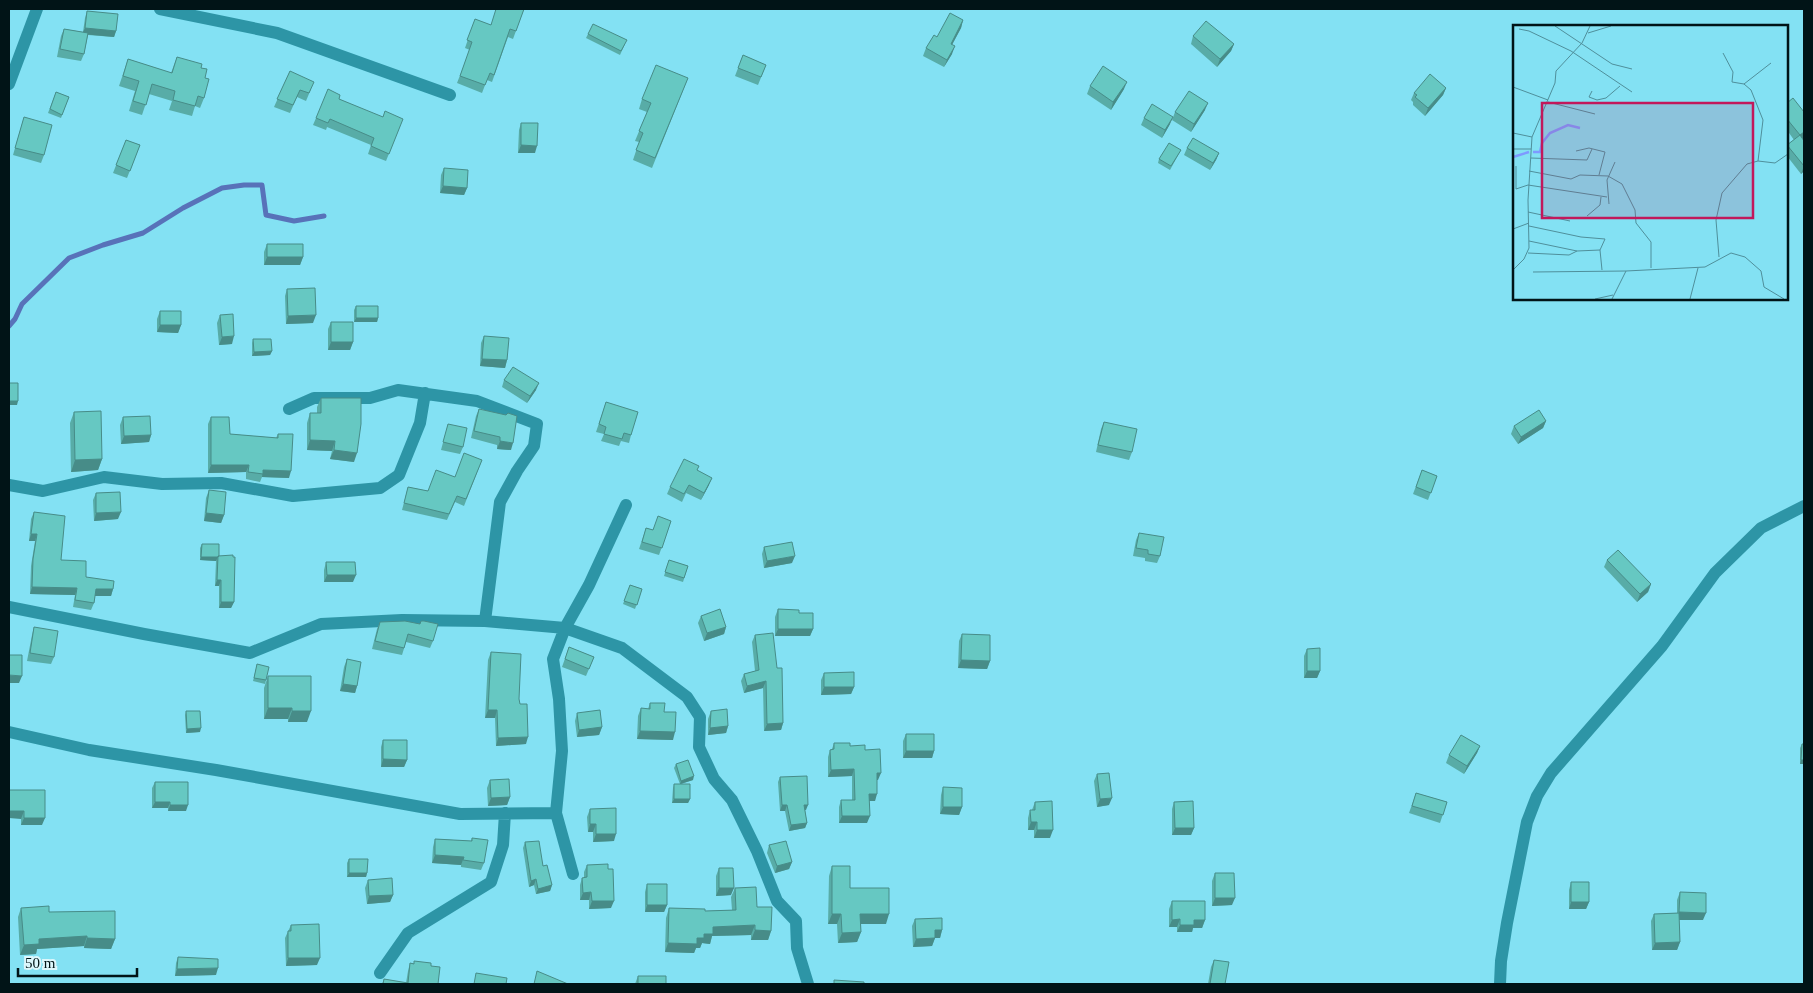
<svg xmlns="http://www.w3.org/2000/svg" width="1813" height="993" font-family="Georgia,serif">
	<style>
		.lines { fill: none; stroke-linecap: round; stroke-linejoin: round }
		.stream { stroke: #5872b9; stroke-width: 5 }
		.minor { stroke: #2d95a6; stroke-width: 12 }
		.wall { fill: #58aca7 }
		.shaded-wall { fill: #478c88 }
		.building { fill: #66c8c2; stroke: #478c88 }
		.inset-river { fill: none; stroke: #7e9aff; stroke-width: 2.5 }
		.inset-road { fill: none; stroke: #4f8f9b; stroke-width: 1 }
		.view { fill: #c2185b; fill-opacity: 0.15; stroke: #c2185b; stroke-width: 2.5 }
		.inset-edge { fill: none; stroke: #011417; stroke-width: 2.5 }
	</style>
	<rect width="100%" height="100%" fill="#83e1f3"/>
	<g class="lines">
		<path class="stream" d="M9 326 15 319 22 304 69 258 103 245 143 233 183 208 222 188 244 185H262L266 215 294 221 324 216"/>
		<path class="minor" d="M160 9 277 33 450 95
			M9 84 37 9
			M289 409 314 398H370L398 390 477 401 537 424 534 446 517 471 500 502 485 621
			M9 485 43 491 104 477 162 484 221 483 293 496 380 488 399 475 420 423 425 393
			M9 607 144 634 250 653 321 624 402 620 485 621 565 628 622 648 687 697 700 717 699 747 714 779 732 800 757 851 777 901 796 921 797 948 808 984
			M9 732 89 750 216 770 460 814 556 813
			M573 874 556 813 562 751 559 699 553 659 565 628 589 585 626 505
			M380 973 408 933 491 882 503 845 505 813
			M1500 984 1501 961 1507 923 1527 822 1537 796 1551 773 1662 646 1715 573 1761 528 1804 506"/>
	</g>
	<path class="wall" d="M524 9 513 39 508 37 492 82 487 80 482 93 457 83 470 50 465 48 475 19 490 25Z
		M87 11 116 31 114 37 88 35 84 54 81 61 57 57 61 36 64 29 83 32 85 18Z
		M963 20 961 28 952 45V54L944 67 923 56 926 48 937 37Z
		M588 34 625 44 620 55 586 38Z
		M1193 36 1234 44 1231 51 1217 67 1191 44Z
		M743 55 766 65 758 85 735 76Z
		M177 57 201 68 205 78 204 98 200 108 195 106 192 116 169 110 172 101 149 94 142 115 129 111 135 91 119 86 128 59 171 73Z
		M290 71 311 89 306 101 297 97 290 113 274 107Z
		M688 78 652 168 633 160 639 142 635 141 647 112 639 109 642 99Z
		M1090 86 1124 89 1111 110 1087 94Z
		M1446 88 1443 95 1425 116 1413 105V102L1411 100 1414 93Z
		M56 92 69 97 61 118 48 113Z
		M339 99 400 126 386 161 368 154 371 145 327 127 326 130 313 125 316 118Z
		M1787 103 1804 112V137L1802 139 1804 171 1801 174 1787 156V145L1794 140 1787 130Z
		M1205 110 1191 132 1172 120 1175 112Z
		M24 117 44 155 41 163 13 155Z
		M1144 118 1170 124 1162 138 1141 125Z
		M521 123 535 153H518L519 130Z
		M126 140 140 145 127 178 113 173Z
		M1187 148 1219 153 1216 160 1210 170 1184 155Z
		M1181 150 1170 170 1158 163 1159 159Z
		M444 168 467 188 464 195 440 193 441 175Z
		M267 244 303 257 300 265H264V252Z
		M287 289 313 323 286 324 285 296Z
		M356 306 378 318 377 322H354V310Z
		M160 311 181 325 178 333 157 332V319Z
		M220 315 232 344 219 345 217 323Z
		M331 322 353 342 350 350H328V329Z
		M484 336 507 360 505 368 480 366 481 343Z
		M253 339 272 351 270 355 252 356V343Z
		M504 380 536 390 527 403 502 387Z
		M321 398 354 462 330 459 332 451 307 450V423L310 413H317V407Z
		M606 402 631 435 629 443 621 441 619 446 601 441 604 434 596 432Z
		M479 409 511 450 497 449V445L471 438 476 416Z
		M74 412 102 459 98 470 71 472 70 423Z
		M123 417 151 435 149 442 121 444 120 425Z
		M211 417 230 434 276 438 278 434 289 478 262 477 260 482 246 479V472L208 473V424Z
		M1546 421 1543 428 1518 444 1511 434 1514 426Z
		M1104 422 1132 452 1129 460 1096 452 1101 429Z
		M448 424 463 447 460 454 441 450Z
		M482 460 464 506 455 502 447 520 402 510 408 487 428 491 455 477Z
		M699 466 697 470 709 485 701 500 686 493 682 502 667 494 670 487Z
		M1422 470 1437 476 1428 500 1413 494Z
		M209 490 224 515 221 523 204 521 206 498Z
		M96 493 118 519 94 521 93 500Z
		M34 512 61 560 86 577 113 589 111 596H95L94 603 91 610 73 607 75 595 30 594 31 566 35 541H29L31 519Z
		M671 521 659 555 639 549 646 528 653 530Z
		M1139 533 1160 556 1157 563 1145 561V558L1133 556 1136 540Z
		M202 544 219 556 234 602 231 608H219V586H215L216 561 200 560V548Z
		M764 547 792 563 764 568 762 554Z
		M669 560 688 566 683 582 664 576Z
		M1607 560 1651 584 1648 592 1637 602 1604 567Z
		M326 562 353 582H324V570Z
		M630 585 642 589 635 609 623 604Z
		M778 609 799 613 813 629 810 636H775V617Z
		M701 616 726 627 724 634 704 641 698 623Z
		M380 622 433 641 430 648 406 642 402 655 372 649 377 629Z
		M34 627 54 657 51 664 27 661 32 635Z
		M962 634 990 661 987 669 958 668 959 641Z
		M755 635 783 723 781 730 764 731 763 688 744 693 741 681 744 674 755 671 752 642Z
		M569 647 594 657 586 676 562 667Z
		M1307 649 1320 671 1317 678H1304V656Z
		M491 652 519 699 526 744 496 746 495 718H485L488 660Z
		M347 659 357 686 355 693 340 691 344 667Z
		M257 664 266 680 265 684 253 681Z
		M824 673 854 687 851 694 821 695V680Z
		M268 676 307 722H288V719H264V688Z
		M650 703 664 712 673 740 637 739 638 716 641 708 648 709Z
		M186 711 200 732 186 733 185 715Z
		M711 711 728 726 726 733 708 735V719Z
		M577 713 602 727 599 735 577 737 575 721Z
		M906 734 934 751 932 758H903V741Z
		M383 740 407 760 404 767H381V747Z
		M834 743 850 746 865 750 878 780H877L875 801H869L867 823H839V807L841 800H852V776L828 777V757L830 750 832 749Z
		M1802 744 1804 764H1800V748Z
		M1480 746 1477 753 1464 774 1446 763 1449 755Z
		M676 764 693 780 681 784 690 799 688 803H672L673 788 674 784H680L674 768Z
		M1097 774 1109 805 1097 807 1094 781Z
		M780 777 806 810H805L807 823 805 828 789 831 785 811H780L778 782Z
		M490 780 510 797 507 805 488 806 487 788Z
		M155 782 186 811H168V808H152V788Z
		M943 787 962 807 959 815 940 814 941 795Z
		M9 790 42 825H21V819Z
		M1416 793 1447 802 1440 823 1409 813Z
		M1035 802 1050 838H1034V830H1028V818L1030 810H1032Z
		M1174 802 1194 828 1191 835H1172V809Z
		M590 809 614 841 593 842V832H588L587 817Z
		M472 838 484 863 481 870 461 867V865L432 863 433 847 435 839 471 841Z
		M525 842 543 866 552 885 550 891 536 894 534 885 529 887 523 848Z
		M769 845 792 862 789 869 775 873 767 853Z
		M349 859 367 873 366 877H347V863Z
		M587 865 611 908 589 909V900H580V885L582 878H584V872Z
		M832 866 850 888 886 924H861V932L857 942 838 943 837 924H828L829 876Z
		M719 868 731 895 716 896V876Z
		M1215 873 1232 905 1212 906V881Z
		M368 880 393 895 390 902 367 904 365 888Z
		M1571 882 1589 902 1586 909H1569V890Z
		M647 884 667 905 664 912H645V892Z
		M735 888 757 907 771 931 768 940H751V935L712 936 710 944 702 943 700 948H696L694 953 665 952 666 918 669 908 705 911 732 910 731 897Z
		M1680 892 1703 920H1679L1680 942 1677 950H1652L1651 921 1654 914 1677 913V900Z
		M1172 901 1205 920 1202 928H1193L1192 932H1177V927H1169V909Z
		M21 908 49 912 115 939 111 949 84 948V946L37 949 36 954 20 955 18 917Z
		M915 919 942 930 940 938H935L932 946 913 947 912 926Z
		M291 925 317 965 286 966 285 938Z
		M178 957 216 975 175 976 176 963Z
		M1214 960 1225 984H1208L1211 967Z
		M410 963 431 966 438 984H382L384 979 406 983 408 971Z
		M638 976 666 984H635Z"/>
	<path class="shaded-wall" d="M963 20 961 28 948 52 951 44Z
		M85 28 116 31 114 37 82 34Z
		M1234 44 1231 51 1217 67 1220 59Z
		M955 46 952 54 944 67 947 60Z
		M1127 82 1124 89 1111 110 1113 102Z
		M1446 88 1443 95 1425 116 1428 108Z
		M1208 103 1205 110 1191 132 1194 124Z
		M1173 117 1170 124 1162 138 1165 130Z
		M1804 132V137L1797 143 1800 135Z
		M521 145 537 146 535 153H518Z
		M1219 153 1216 160 1210 170 1213 163Z
		M1804 166V171L1801 174Z
		M443 186 467 188 464 195 440 193Z
		M267 257H303L300 265H264Z
		M316 315 313 323 286 324 288 316Z
		M356 318H378L377 322H354Z
		M160 325H181L178 333 157 332Z
		M234 336 232 344 219 345 222 337Z
		M331 342H353L350 350H328Z
		M272 351 270 355 252 356 254 352Z
		M482 359 507 360 505 368 480 366Z
		M539 383 536 390 527 403 530 396Z
		M9 401H18L17 405H9Z
		M1546 421 1543 428 1518 444 1521 437Z
		M151 435 149 442 121 444 124 436Z
		M310 440 335 441 332 451 307 450Z
		M500 441 513 443 511 450 497 449Z
		M334 450 357 453 354 462 330 459Z
		M102 459 98 470 71 472 75 460Z
		M211 465H249L246 472 208 473Z
		M263 470 291 471 289 478 262 477Z
		M712 478 709 485 701 500 704 493Z
		M121 512 118 519 94 521 96 513Z
		M206 513 224 515 221 523 204 521Z
		M31 534H37L35 541H29Z
		M795 556 792 563 764 568 767 561Z
		M201 557H218L216 561 200 560Z
		M327 575H356L353 582H324Z
		M217 580H221L219 586H215Z
		M1651 584 1648 592 1637 602 1640 594Z
		M32 587 77 588 75 595 30 594Z
		M96 589H113L111 596H93Z
		M221 602H234L231 608H219Z
		M726 627 724 634 704 641 707 633Z
		M778 629H813L810 636H775Z
		M961 660 990 661 987 669 958 668Z
		M1307 671H1320L1317 678H1304Z
		M9 675 22 676 19 683H9Z
		M766 681 763 688 744 693 747 686Z
		M343 684 357 686 355 693 340 691Z
		M824 687H854L851 694 821 695Z
		M268 708H292L288 719H264Z
		M488 710H497L495 718H485Z
		M292 711H311L307 722H288Z
		M783 723 781 730 764 731 767 724Z
		M728 726 726 733 708 735 710 728Z
		M602 727 599 735 577 737 579 730Z
		M201 728 200 732 186 733 187 729Z
		M640 731 675 732 673 740 637 739Z
		M528 737 526 744 496 746 498 738Z
		M1480 746 1477 753 1464 774 1467 766Z
		M906 751H934L932 758H903Z
		M383 759 407 760 404 767H381Z
		M1801 760H1804V764H1800Z
		M854 769 852 776 828 777 831 770Z
		M877 773H881L878 780H874Z
		M694 776 693 780 680 784 681 781Z
		M869 794H877L875 801H867Z
		M510 797 507 805 488 806 491 798Z
		M1112 798 1109 805 1097 807 1100 799Z
		M674 799H690L688 803H672Z
		M155 802H170L168 808H152Z
		M170 805H188L186 811H168Z
		M782 805H787L785 811H780Z
		M804 805H808L806 810H802Z
		M943 807H962L959 815 940 814Z
		M9 811H24L21 819 9 818Z
		M842 816H870L867 823H839Z
		M24 818H45L42 825H21Z
		M1031 822H1037L1034 830H1028Z
		M807 823 805 828 789 831 791 825Z
		M590 824H596L593 832H588Z
		M1175 828H1194L1191 835H1172Z
		M1037 830H1053L1050 838H1034Z
		M596 834H616L614 841 593 842Z
		M435 855 464 857 461 865 432 863Z
		M792 862 789 869 775 873 777 866Z
		M349 873H367L366 877H347Z
		M536 879 534 885 529 887 531 881Z
		M552 885 550 891 536 894 538 889Z
		M719 888H734L731 895 716 896Z
		M591 892 589 900H580L583 893Z
		M393 895 390 902 367 904 369 896Z
		M1215 898H1235L1232 905 1212 906Z
		M592 901H614L611 908 589 909Z
		M1571 902H1589L1586 909H1569Z
		M647 905H667L664 912H645Z
		M1679 912 1706 913 1703 920H1677Z
		M832 914H841L837 924H828Z
		M860 914H889L886 924H857Z
		M1180 919 1177 927H1169L1172 920Z
		M1194 920H1205L1202 928H1193L1192 932H1177L1180 925Z
		M755 925 751 935 712 936 710 944 702 943 700 948H696L694 953 665 952 668 943 697 938 713 927Z
		M755 930 771 931 768 940H751Z
		M935 930H942L940 938H932Z
		M861 932 857 942 838 943 842 933Z
		M87 936 84 946 37 949 36 954 20 955 24 945 39 939Z
		M87 938 115 939 111 949 84 948Z
		M935 938 932 946 913 947 916 939Z
		M1680 942 1677 950H1652L1655 943Z
		M288 958H320L317 965 286 966Z
		M218 968 216 975 175 976 177 969Z"/>
	<path class="building" d="M496 9H524L516 31 510 29 494 75 490 73 485 85 460 76 472 42 467 40 475 19 491 25Z
		M87 11 118 14 116 31 85 28Z
		M950 13 963 20 951 44 955 46 947 60 926 48 934 35 937 37Z
		M1206 21 1234 44 1220 59 1193 36Z
		M593 24 627 40 621 51 588 34Z
		M64 29 88 33 84 54 60 49Z
		M743 55 766 65 761 77 738 68Z
		M177 57 202 64 201 68 207 69 205 78 209 79 204 98 198 96 195 106 173 100 175 91 152 84 146 105 133 101 139 81 123 76 128 59 172 73Z
		M656 65 688 78 655 158 636 150 643 133 639 131 651 103 642 99Z
		M1103 66 1127 82 1113 102 1090 86Z
		M290 71 314 82 309 93 300 90 293 105 277 99Z
		M1430 74 1446 88 1428 108 1415 97 1417 95 1414 93Z
		M328 89 340 95 339 99 383 117 385 111 403 119 389 154 371 146 374 138 330 119 328 123 316 118Z
		M1189 91 1208 103 1194 124 1175 112Z
		M56 92 69 97 62 115 50 109Z
		M1793 98 1804 112V132L1800 135 1787 119V103Z
		M1152 104 1173 117 1165 130 1144 118Z
		M24 117 52 125 44 155 15 148Z
		M521 123H538L537 146 521 145Z
		M1800 135 1804 141V166L1787 145Z
		M1193 138 1219 153 1213 163 1187 148Z
		M126 140 140 145 130 171 116 165Z
		M1169 143 1181 150 1171 166 1159 159Z
		M444 168 468 170 467 188 443 186Z
		M267 244H303V257H267Z
		M315 288 316 315 288 316 287 289Z
		M356 306H378V318H356Z
		M160 311H181V325H160Z
		M233 314 234 336 222 337 220 315Z
		M331 322H353V342H331Z
		M484 336 509 338 507 360 482 359Z
		M253 339H271L272 351 254 352Z
		M513 367 539 383 530 396 504 380Z
		M9 383H18V401H9Z
		M321 398H361V424L357 453 334 450 335 441 310 440V413H321Z
		M606 402 638 412 631 435 624 433 622 439 604 434 606 427 599 424Z
		M479 409 506 415 508 413 517 416 513 443 500 441V437L474 431Z
		M1539 410 1546 421 1521 437 1514 426Z
		M101 411 102 459 75 460 74 412Z
		M150 416 151 435 124 436 123 417Z
		M211 417H229L230 434 278 438V434H293L291 471 263 470V474L248 472 249 465H211Z
		M1104 422 1137 429 1132 452 1098 445Z
		M448 424 467 428 463 447 443 442Z
		M464 453 482 460 466 499 457 496 449 514 404 503 408 487 428 491 436 470 455 477Z
		M684 459 699 466 697 470 712 478 704 493 689 485 684 494 670 487Z
		M1422 470 1437 476 1431 493 1416 487Z
		M209 490 226 492 224 515 206 513Z
		M120 492 121 512 96 513V493Z
		M34 512 65 516 61 560 86 561V577L114 581 113 589H96L94 603 75 600 77 588 32 587 33 559 37 534H31Z
		M658 516 671 521 662 548 642 542 646 528 653 530Z
		M1139 533 1164 537 1160 556 1148 554V550L1136 548Z
		M792 542 795 556 767 561 764 547Z
		M202 544H219V556L218 557H201Z
		M1618 550 1651 584 1640 594 1607 560Z
		M233 555V557H235L234 602H221V580H217L218 556Z
		M669 560 688 566 684 578 665 572Z
		M326 562H355L356 575H327Z
		M630 585 642 589 637 605 624 601Z
		M720 609 726 627 707 633 701 616Z
		M778 609 799 610V613H813V629H778Z
		M405 621 420 624 421 621H424L438 624 433 641 408 634 404 648 375 641 380 622Z
		M34 627 58 631 54 657 30 653Z
		M773 633 777 668H782L783 723 767 724 766 681 747 686 744 674 759 670 755 635Z
		M962 634 990 635V661L961 660Z
		M569 647 594 657 589 669 565 659Z
		M1320 648V671H1307V649Z
		M491 652 521 654 519 699 520 704H527L528 737 498 738 497 710H488Z
		M9 655H22V676L9 675Z
		M347 659 361 662 357 686 343 684Z
		M257 664 269 667 266 680 254 678Z
		M854 672V687H824V673Z
		M268 676H311V711H292V708H268Z
		M650 703H665L664 712H676L675 732 640 731 641 708 650 709Z
		M727 709 728 726 710 728 711 711Z
		M600 710 602 727 579 730 577 713Z
		M186 711H200L201 728 187 729Z
		M906 734H934V751H906Z
		M1461 735 1480 746 1467 766 1449 755Z
		M383 740H407V760L383 759Z
		M834 743H850V746L865 745V750L880 749 881 773H877V794H869L870 816H842L841 800H855L854 769 831 770 830 750 834 749Z
		M1802 744H1804V760H1801Z
		M688 760 694 776 681 781 676 764Z
		M1109 773 1112 798 1100 799 1097 774Z
		M807 776 808 805H804L807 823 791 825 787 805H782L780 777Z
		M509 779 510 797 491 798 490 780Z
		M155 782H188V805H170V802H155Z
		M674 784H690V799H674Z
		M943 787 962 788V807H943Z
		M9 790H45V818H24V811H9Z
		M1416 793 1447 802 1443 815 1412 806Z
		M1052 801 1053 830H1037V822H1031L1030 810H1035V802Z
		M1193 801 1194 828H1175L1174 802Z
		M616 808V834H596V824H590V809Z
		M472 838 488 840 484 863 463 860 464 857 435 855V839L472 841Z
		M539 841 543 866 547 865 552 885 538 889 536 879 531 881 525 842Z
		M786 841 792 862 777 866 769 845Z
		M349 859H368L367 873H349Z
		M608 864V869H613L614 901H592L591 892 583 893 582 878 587 877V865Z
		M832 866H850V888H889V914H860L861 932 842 933 841 914H832Z
		M719 868H733L734 888H719Z
		M1215 873H1234L1235 898H1215Z
		M392 878 393 895 369 896 368 880Z
		M1571 882H1589V902H1571Z
		M647 884H667V905H647Z
		M756 887 757 907H772L771 931 755 930V925L713 927V934H704V938H697V944L668 943 669 908 705 909V911L736 910 735 888Z
		M1680 892 1706 893V913L1679 912Z
		M1172 901H1205V920H1194V925H1180V919L1172 920Z
		M49 906V912L115 911V939L87 938V936L39 939V944L24 945 21 908Z
		M1679 913 1680 942 1655 943 1654 914Z
		M942 918V930H935V938L916 939 915 919Z
		M319 924 320 958H288V931H291V925Z
		M178 957 218 959V968L177 969Z
		M1214 960 1229 962 1225 984H1210Z
		M414 961 431 963V966L440 967 438 984H383L384 979 408 983 410 963 414 964Z
		M537 971 568 984H534Z
		M476 973 507 978 506 984H474Z
		M638 976H666V984H638Z
		M834 980 864 982V984H834Z"/>
	<g transform="translate(1513 25)">
		<rect width="275" height="275" fill="#83e1f3"/>
		<path class="inset-river" d="M20 127H27L29 118 37 108 55 100 67 103M0 132 16 127"/>
		<path class="inset-road" d="M42 1 99 39 119 44M6 4 16 6 58 26 119 67M75 8 98 1M210 28 220 47 219 57 231 59 238 65 250 95 245 136M231 59 258 38M0 62 35 75M79 66 76 72 84 75 93 73 107 61M35 77 82 89M0 108 19 112M0 124H18M63 126 76 123 92 127 86 150M18 133 74 135 79 124M3 141V164L15 160 94 172M16 146 58 154 67 150 95 151 109 159 122 185 123 198 138 217V243M96 179 94 155 102 137M15 187 57 196M74 191 87 180 88 172M16 201 68 212 92 214 87 225 89 245M0 204 16 198M16 216 64 226M15 228 56 230 64 226 87 225M206 232 203 195 209 168 234 139 245 136 262 138 275 129M0 245 11 234 16 223 15 175 19 112 42 58 43 46 69 18 77 1M20 247 113 246M82 274 100 270M99 274 113 246 192 242 218 228 232 232 248 246 251 262 271 274M177 274 185 243"/>
		<path class="view" d="M29 78H240V193H29Z"/>
		<rect width="275" height="275" class="inset-edge"/>
	</g>
	<rect width="1813" height="993" fill="none" stroke="#011417" stroke-width="20"/>
	<path d="M18 968v8h119v-8" fill="none" stroke="#011417" stroke-width="2.5"/>
	<text x="25" y="968" font-size="15" fill="#011417" stroke="#ddf7fc" stroke-width="4" paint-order="stroke">50 m</text>
</svg>
